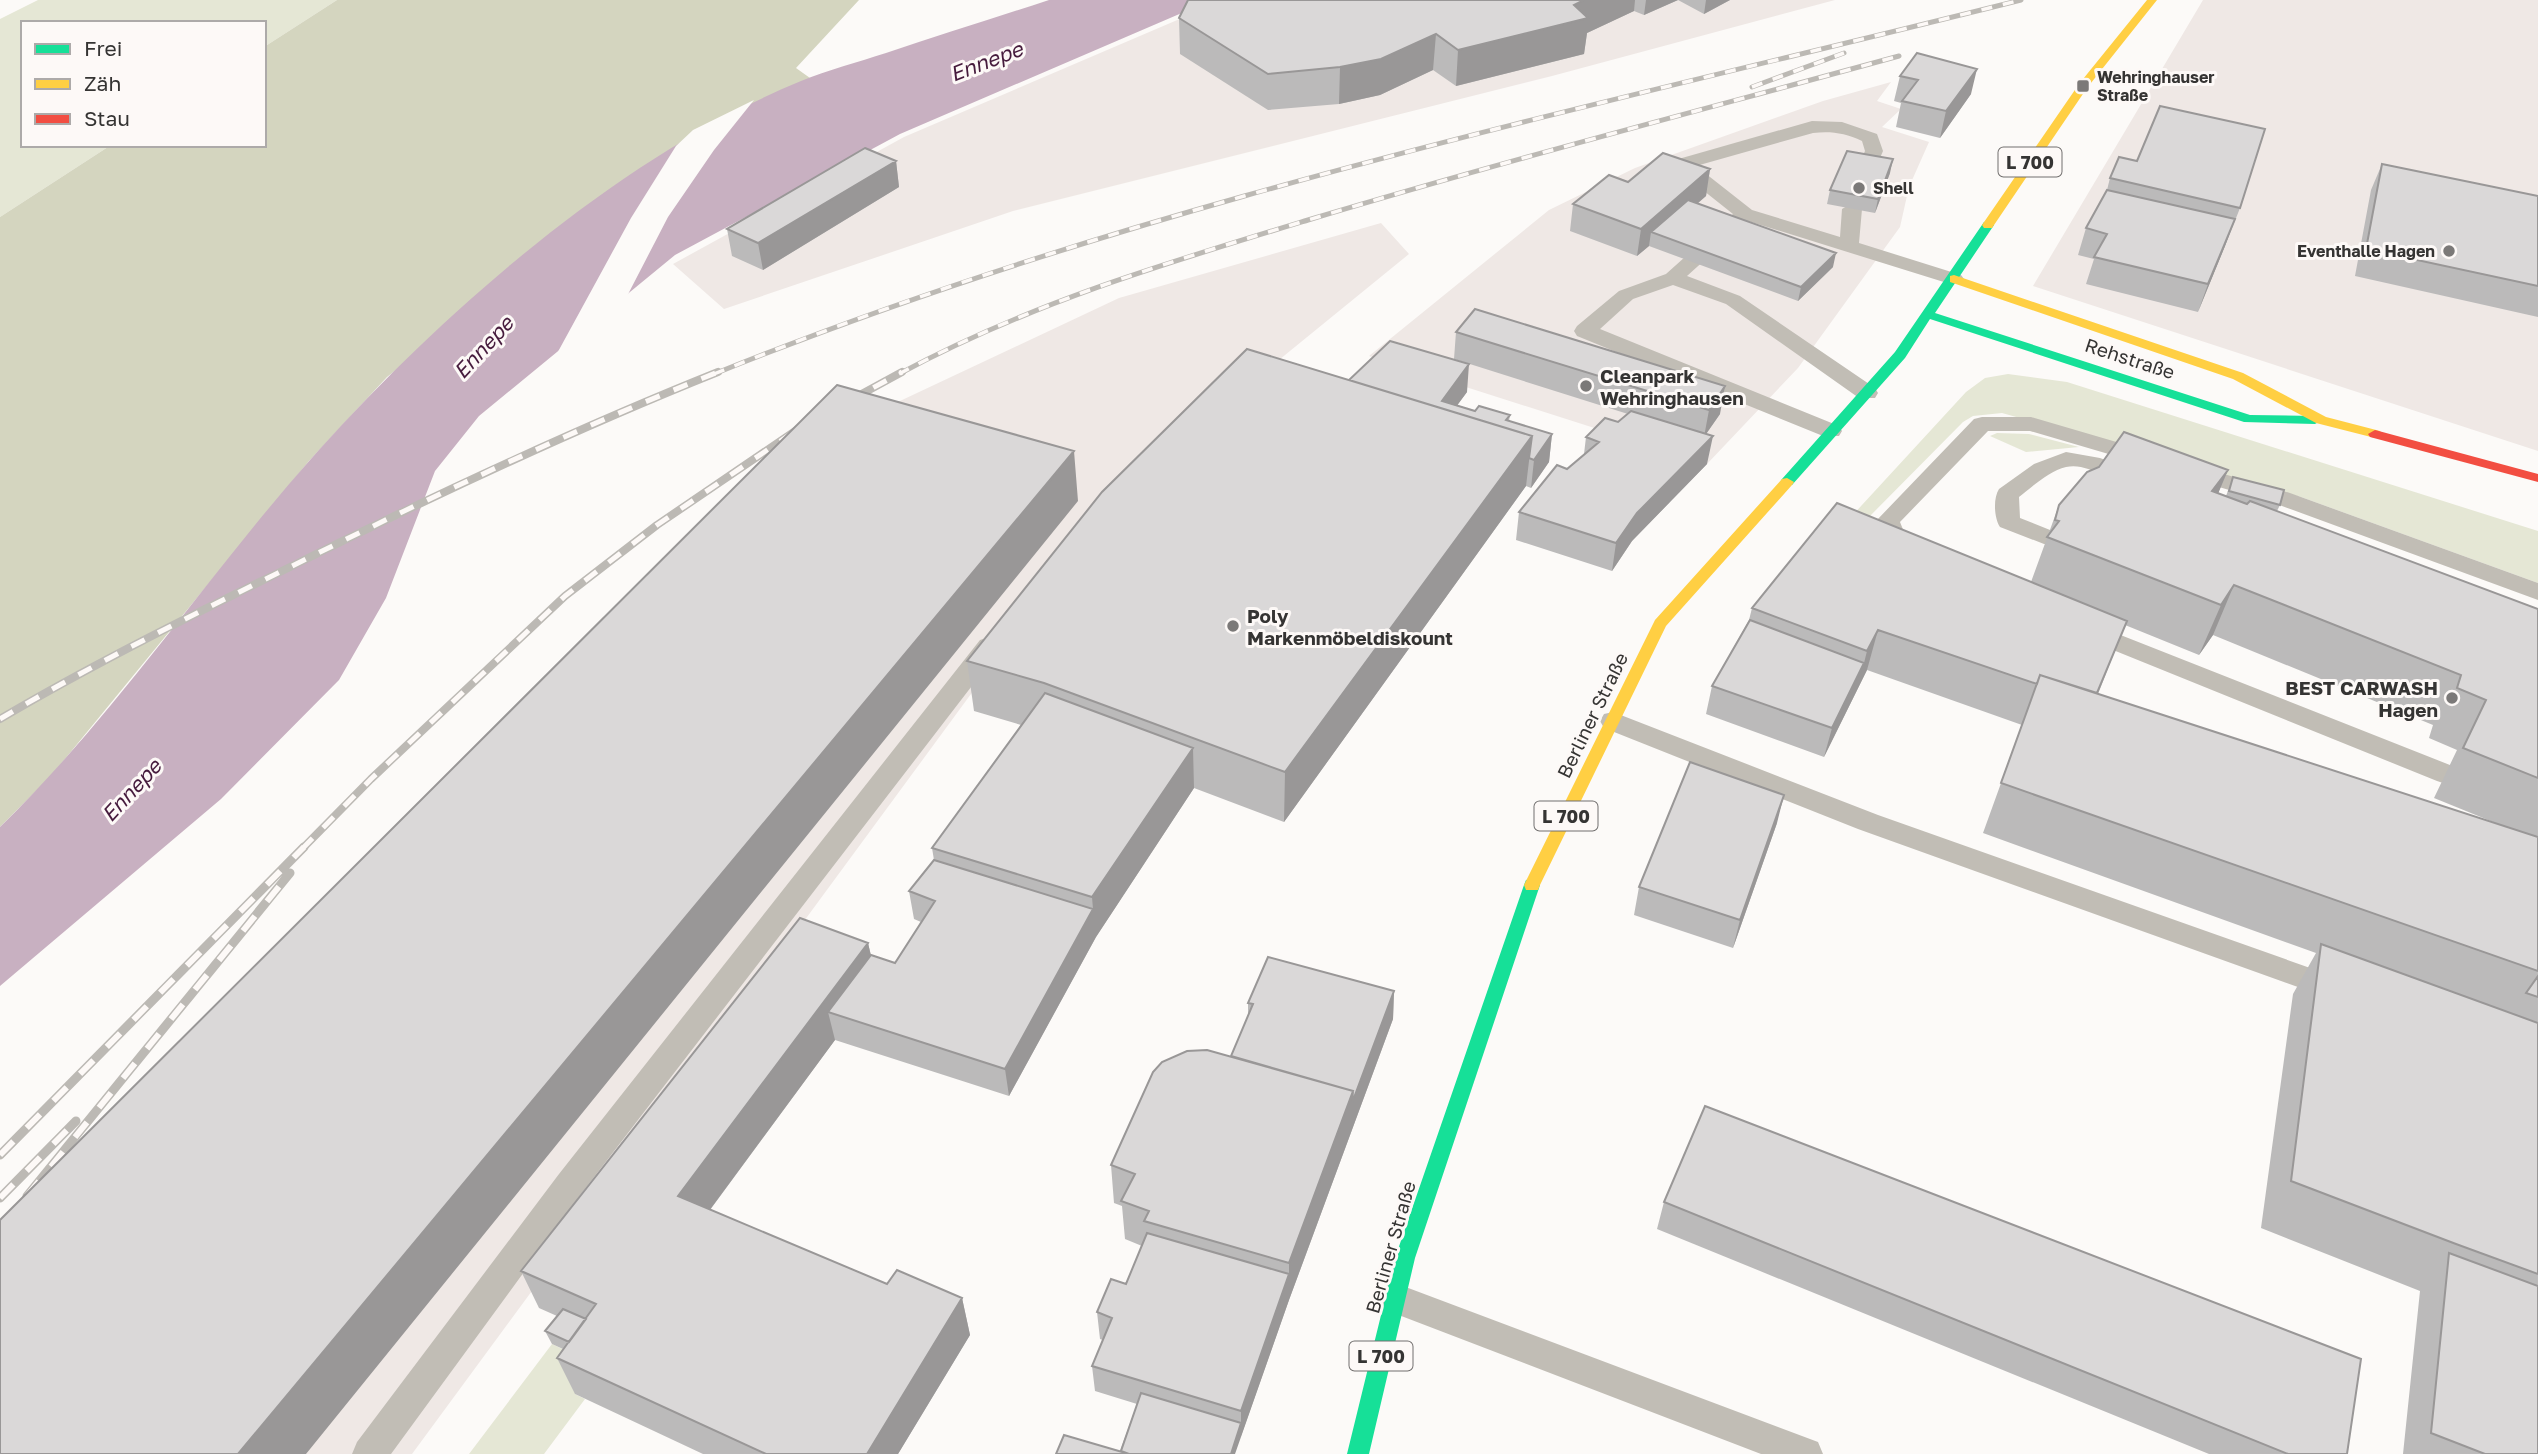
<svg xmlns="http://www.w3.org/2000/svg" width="2538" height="1454" font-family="'Golos Text',sans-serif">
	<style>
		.built { fill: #efe8e5 }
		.green { fill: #e5e7d5 }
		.forest { fill: #d4d5bf }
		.water { fill: #c8b0c1 }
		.pier { fill: #fcfaf8 }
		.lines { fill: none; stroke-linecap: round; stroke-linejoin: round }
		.lane { fill: #c1bdb5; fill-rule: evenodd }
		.fast { fill: #16e098; fill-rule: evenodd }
		.slow { fill: #ffcf43; fill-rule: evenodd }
		.jam { fill: #f24e42; fill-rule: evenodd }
		.rail-far2-casing { stroke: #bcb9b4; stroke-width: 5 }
		.rail-far1-casing { stroke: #bcb9b4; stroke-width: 8 }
		.rail-casing { stroke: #bcb9b4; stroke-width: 9 }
		.rail-far2 { stroke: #fdf9f7; stroke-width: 3.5; stroke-dasharray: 11; stroke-linecap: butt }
		.rail-far1 { stroke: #fdf9f7; stroke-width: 5; stroke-dasharray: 15; stroke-linecap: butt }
		.rail { stroke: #fdf9f7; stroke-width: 6; stroke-dasharray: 19; stroke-linecap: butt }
		.wall { fill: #bbbaba; fill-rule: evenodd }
		.shaded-wall { fill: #999797 }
		.building { fill: #dad8d8; stroke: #999797; stroke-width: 2 }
		.poi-dot { fill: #7b7978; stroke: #fdf9f7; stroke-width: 2.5 }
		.labels { text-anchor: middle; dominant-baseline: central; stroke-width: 6; stroke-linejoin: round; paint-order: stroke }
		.far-poi-label { font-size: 16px; font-weight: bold; fill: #353433; stroke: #fdf9f7; text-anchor: start }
		.shield { fill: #fdf9f7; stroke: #716f6e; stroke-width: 2 }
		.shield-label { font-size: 18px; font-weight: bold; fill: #353433 }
		.street-label { font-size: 19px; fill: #353433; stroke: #fdf9f7 }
		.poi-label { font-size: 19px; font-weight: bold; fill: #353433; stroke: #fdf9f7; text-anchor: start }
		.water-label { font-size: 21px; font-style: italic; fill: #461b3d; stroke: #fdf9f7 }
	</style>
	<rect width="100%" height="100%" fill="#fcfaf8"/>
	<path class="built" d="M1224 0H1835L1552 76 1013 211 724 309 673 264 904 137Z
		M2203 0H2538V451L2033 286Z
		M1891 82 1877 101 1901 109 1882 127 1929 142 1909 187 1900 227 1798 368 1707 464 1369 356 1549 210 1635 168 1823 101Z
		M1381 223 1409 254 1124 486 412 1454H0V1323L851 424 1119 298Z"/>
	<path class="green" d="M38 0H337L264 47V23H23V145H111L0 217V19Z
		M2008 374 2067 382 2538 531V583L2301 497 2002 413 1973 416 1963 422 1870 516 1865 528 1827 543 1966 392 1985 378Z
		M1997 433 2029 434 2079 447 2026 452 1990 436Z
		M552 1344 596 1365 575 1394 585 1399 544 1454H469Z"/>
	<path class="forest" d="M337 0H859L796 68 810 78 695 133 387 377 309 461 51 776 0 827V217L111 145H264V47Z"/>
	<path class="water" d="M1049 0H1212L900 134 675 255 479 416 435 471 386 598 339 680 221 799 0 986V827C115 715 204 580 310 460 440 314 619 156 801 81 828 70 858 62 886 53 940 35 994 18 1049 0Z"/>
	<path class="pier" d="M754 100 714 150 668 217 624 302 554 359 631 218 676 146 693 130Z"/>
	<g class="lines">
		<path class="lane" d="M1812 121 1842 122 1877 134 1883 151 1874 172H1860L1857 168 1865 151 1862 141C1845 133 1831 131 1813 133L1696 166 1752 210 1840 237 1842 209 1852 203 1859 205 1862 209 1859 243 1961 275 1964 279 1961 283H1947L1748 221 1687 276 1740 296 1875 388 1878 393 1875 398H1859L1726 304 1673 285 1633 299 1600 329 1839 426 1842 431 1839 436H1823L1577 336 1574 331 1577 326 1619 291 1666 274 1733 214 1675 168 1672 164 1675 160Z
			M1982 417H2031L2154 453 2157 458 2154 463 2146 465 2030 431H1988L1900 522 1908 542 1921 553 1918 559C1891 566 1884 541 1876 521L1974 419Z
			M2066 452 2100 458 2140 473 2144 478 2140 483C2115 490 2092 461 2066 467 2049 471 2032 487 2019 497L2020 518 2060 534 2064 539 2060 544H2044L2000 527C1994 518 1993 498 1999 489L2034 464Z
			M2189 464 2290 493 2538 583V600L2274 503 2181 476 2177 471 2181 466Z
			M2085 621 2455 767 2459 774 2455 781 2446 784 2437 781 2076 635 2072 629 2076 623Z
			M989 637 998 640 1002 646 998 652 581 1194 391 1454H352L357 1442 559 1174 980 640Z
			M1613 712 1878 815 2347 981 2352 989 2347 997 2337 1001 1858 829 1604 728 1600 721 1604 714Z
			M1395 1283 1818 1442 1823 1454H1761L1383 1309 1378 1298 1383 1287Z"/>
		<path class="fast" d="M1988 221 1994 225 1935 313 2250 415 2315 416 2322 420 2315 424 2244 422 1930 319 1905 358 1792 485H1782L1780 482 1782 479 1895 352 1984 222Z
			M1532 879 1538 880 1540 885 1415 1258 1369 1454H1347L1395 1258 1524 885 1526 880Z"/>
		<path class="slow" d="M2147 0H2157L2087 88 1992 228H1984L1982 225 2079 84Z
			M1954 275 2243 373 2326 417 2380 431 2382 434 2375 438 2316 423 2233 379 1950 282V276Z
			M1787 478 1794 482 1792 485 1666 626 1540 885 1538 890H1526L1524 885 1655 620 1782 479Z"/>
		<path class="jam" d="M2375 430 2538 474V482L2370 437 2368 434Z"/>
		<g class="rail-far2-casing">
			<path id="rail-far2" d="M1752 87 1844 53
				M714 374C1136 203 1581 110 2021 0
				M899 374C1028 304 1169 262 1308 220 1504 161 1702 110 1899 56"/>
		</g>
		<g class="rail-far1-casing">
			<path id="rail-far1" d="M847 402 902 372
				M0 719C90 666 184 619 278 573 422 501 568 432 718 372
				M302 849 371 779 565 596 657 525 801 427"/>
		</g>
		<g class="rail-casing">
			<path id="rail" d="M0 1155 304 847
				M27 1196 290 873
				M0 1198 76 1121"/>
		</g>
		<use href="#rail-far2" class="rail-far2"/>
		<use href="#rail-far1" class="rail-far1"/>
		<use href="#rail" class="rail"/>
	</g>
	<path class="wall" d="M1188 0H1730L1704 14 1678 0 1644 15 1634 11 1587 33 1584 54 1456 86 1433 70 1380 95 1339 104 1268 110 1180 54 1179 18Z
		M1900 76 1971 94 1940 138 1896 127 1901 103 1894 101Z
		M896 161 899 187 763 270 732 256 727 229Z
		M2382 164 2538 196V317L2355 276 2371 190Z
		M1710 169 1706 196 1698 203 1833 267 1798 301 1649 246 1637 256 1570 231 1573 204 1628 182Z
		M1890 173 1875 213 1827 204 1830 190Z
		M2110 178 2240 208 2225 246 2198 312 2086 284 2094 259 2078 255 2086 228 2107 190Z
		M1475 309 1720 414 1706 434 1707 464 1632 541 1612 571 1516 540 1519 512 1584 454 1586 437 1618 422 1628 414 1454 359 1456 332Z
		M1349 380 1467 392 1457 405 1475 411 1510 415 1509 421 1552 434 1549 462 1531 488 1526 486 1284 822 1194 788 1096 937 1009 1096 835 1040 710 1210 887 1284 962 1298 970 1335 898 1454H703L575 1394 557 1358 563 1349 552 1344 545 1331 557 1316 539 1308 521 1271 868 943 871 955 895 963 921 922 914 919 909 891 934 860 932 848 1021 725 974 711 967 661Z
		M2228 470 2218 493 2226 496 2233 477 2280 505 2277 511 2538 609V1454H2403L2420 1291 2261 1228 2293 994 2316 953 1983 833 2022 725 1867 670 1824 757 1706 714 1712 686 1749 620 1752 608 2031 582 2059 505ZM2125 625 2199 655 2213 635 2433 725 2429 738 2457 750 2434 798 2498 824 2098 694Z
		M1777 823 1733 948 1634 915 1639 887Z
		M1394 991 1393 1019 1289 1300 1241 1436 1120 1451 1137 1404 1095 1391 1092 1366 1103 1340 1100 1339 1097 1312 1126 1284 1142 1246 1125 1239 1122 1206 1114 1203 1111 1165 1231 1056 1248 1016V1003Z
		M1664 1202 2347 1454H2209L1657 1229Z"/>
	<path class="shaded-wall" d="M1584 0H1635L1634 11 1587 33 1584 54 1456 86 1458 50Z
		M1646 0H1678L1644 15Z
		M1706 0H1730L1704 14Z
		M1436 34 1433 70 1380 95 1339 104 1340 67Z
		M1977 69 1971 94 1940 138 1946 111Z
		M1893 159 1890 173 1875 213 1878 199Z
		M896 161 899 187 763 270 758 243Z
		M1710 169 1706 196 1661 235 1651 232 1649 246 1637 256 1641 229Z
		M2235 219 2225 246 2198 312 2208 284Z
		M1836 253 1833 267 1798 301 1801 287Z
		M1469 364 1467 392 1440 429 1442 401Z
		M1725 386 1720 414 1704 437 1709 410Z
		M1552 434 1549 462 1531 488 1534 460Z
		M1532 436 1526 486 1284 822 1285 772Z
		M1713 436 1707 464 1632 541 1612 571 1616 543 1637 513Z
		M1074 451 1078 501 306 1454H238Z
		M2228 470 2207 520 2212 491Z
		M2234 585 2213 635 2199 655 2221 605Z
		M1878 630 1867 670 1824 757 1832 728 1864 663 1867 651Z
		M1193 748 1194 788 1096 937 1009 1096 1005 1069 1093 909 1092 897Z
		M1784 795 1777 823 1733 948 1740 920Z
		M868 943 877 983 828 1012 835 1040 692 1234 678 1196Z
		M1394 991 1393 1019 1289 1300 1235 1454H1231L1241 1423V1411L1289 1274V1263L1353 1091Z
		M962 1298 970 1335 898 1454H867Z"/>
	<path class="building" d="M1188 0H1584L1574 5 1588 18 1458 50 1436 34 1381 59 1340 67 1268 74 1179 18Z
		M1917 53 1977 69 1946 111 1902 101 1918 80 1900 76Z
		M2160 106 2265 129 2240 208 2110 178 2119 157 2137 161Z
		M865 148 896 161 758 243 727 229Z
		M1847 151 1893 159 1878 199 1830 190Z
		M1663 153 1710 169 1641 229 1573 204 1609 175 1628 182Z
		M2382 164 2538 196V286L2366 249Z
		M2107 190 2235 219 2208 284 2094 257 2107 234 2086 228Z
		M1688 200 1836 253 1801 287 1651 232Z
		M1475 309 1725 386 1709 410 1456 332Z
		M1390 341 1469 364 1442 401 1475 411 1479 406 1510 415 1506 420 1552 434 1534 460 1529 458 1532 436 1349 380Z
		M1247 349 1532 436 1285 772 1044 683 967 661 1102 492Z
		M837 385 1074 451 238 1454H0V1220Z
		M1631 411 1713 436 1637 513 1616 543 1519 512 1557 465 1567 469 1599 442 1586 437 1605 418 1618 422Z
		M2124 432 2228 470 2212 491 2247 504 2250 501 2538 609V778L2463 748 2486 700 2457 688 2461 675 2234 585 2221 605 2047 537 2059 521 2055 520 2059 505 2087 472 2099 467Z
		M2233 477 2284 490 2280 505 2229 491Z
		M1837 503 2127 621 2097 693 2040 675 2037 684 1878 630 1867 651 1752 608Z
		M1750 620 1864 663 1832 728 1712 686Z
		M2040 675 2538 837V971L2001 783Z
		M1045 693 1193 748 1092 897 932 848Z
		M1690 762 1784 795 1740 920 1639 887Z
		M934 860 1093 909 1005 1069 828 1012 871 955 895 963 935 901 909 891Z
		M800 918 868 943 678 1196 887 1284 897 1270 962 1298 867 1454H766L557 1358 596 1304 521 1271Z
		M2321 944 2538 1023V1274L2456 1244 2291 1181Z
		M1268 957 1394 991 1352 1103 1353 1091 1231 1056 1253 1004 1248 1003Z
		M2538 976V997L2526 993Z
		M1207 1050 1353 1091 1289 1263 1144 1221 1149 1211 1121 1201 1135 1174 1111 1165 1153 1072 1162 1062 1187 1051Z
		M1705 1106 2361 1359 2347 1454H2288L1664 1202Z
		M1147 1233 1289 1274 1241 1411 1092 1366 1112 1318 1097 1312 1111 1279 1126 1284Z
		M2449 1253 2538 1286V1454H2485L2431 1433Z
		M563 1309 586 1319 569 1342 545 1331Z
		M1141 1393 1241 1423 1231 1454H1129L1121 1451Z
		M1064 1435 1129 1454H1056Z"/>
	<g class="poi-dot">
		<rect x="2076" y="79" width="14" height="14" rx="3.5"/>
		<circle cx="1859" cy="188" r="7"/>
		<circle cx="2449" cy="251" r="7"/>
		<circle cx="1586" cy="386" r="7"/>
		<circle cx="1233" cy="626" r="7"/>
		<circle cx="2452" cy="698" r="7"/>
	</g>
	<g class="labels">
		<g class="far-poi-label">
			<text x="2097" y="77">Wehringhauser<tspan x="2097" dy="18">Straße</tspan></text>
			<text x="1873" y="188">Shell</text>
			<text x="2435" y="251" text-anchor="end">Eventhalle Hagen</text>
		</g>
		<g class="shield">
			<rect x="1998.5" y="147.5" width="63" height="29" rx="5"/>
			<rect x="1534.5" y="801.5" width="63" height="29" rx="5"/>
			<rect x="1349.5" y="1341.5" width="63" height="29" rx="5"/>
		</g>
		<g class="shield-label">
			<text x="2030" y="162">L 700</text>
			<text x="1566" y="816">L 700</text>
			<text x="1381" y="1356">L 700</text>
		</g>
		<g class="street-label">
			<text transform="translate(2130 358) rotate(18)">Rehstraße</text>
			<text transform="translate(1592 715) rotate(-64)">Berliner Straße</text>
			<text transform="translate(1390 1247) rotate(-74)">Berliner Straße</text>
		</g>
		<g class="poi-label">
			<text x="1600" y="375">Cleanpark<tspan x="1600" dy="22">Wehringhausen</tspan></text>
			<text x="1247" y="615">Poly<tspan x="1247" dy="22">Markenmöbeldiskount</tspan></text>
			<text x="2438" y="687" text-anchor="end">BEST CARWASH<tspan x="2438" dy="22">Hagen</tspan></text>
		</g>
		<g class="water-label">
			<text transform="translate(986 61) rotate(-21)">Ennepe</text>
			<text transform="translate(483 347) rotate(-47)">Ennepe</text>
			<text transform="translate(131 790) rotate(-47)">Ennepe</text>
		</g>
	</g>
	<rect x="21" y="21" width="245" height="126" fill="#fdf9f7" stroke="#adaaa9" stroke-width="2"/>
	<rect x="35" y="44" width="35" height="10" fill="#16e098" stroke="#adaaa9" stroke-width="2"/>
	<text x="84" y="56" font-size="21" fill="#353433">Frei</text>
	<rect x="35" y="79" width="35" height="10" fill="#ffcf43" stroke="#adaaa9" stroke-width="2"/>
	<text x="84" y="91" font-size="21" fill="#353433">Zäh</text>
	<rect x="35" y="114" width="35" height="10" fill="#f24e42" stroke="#adaaa9" stroke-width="2"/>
	<text x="84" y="126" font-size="21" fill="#353433">Stau</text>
</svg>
